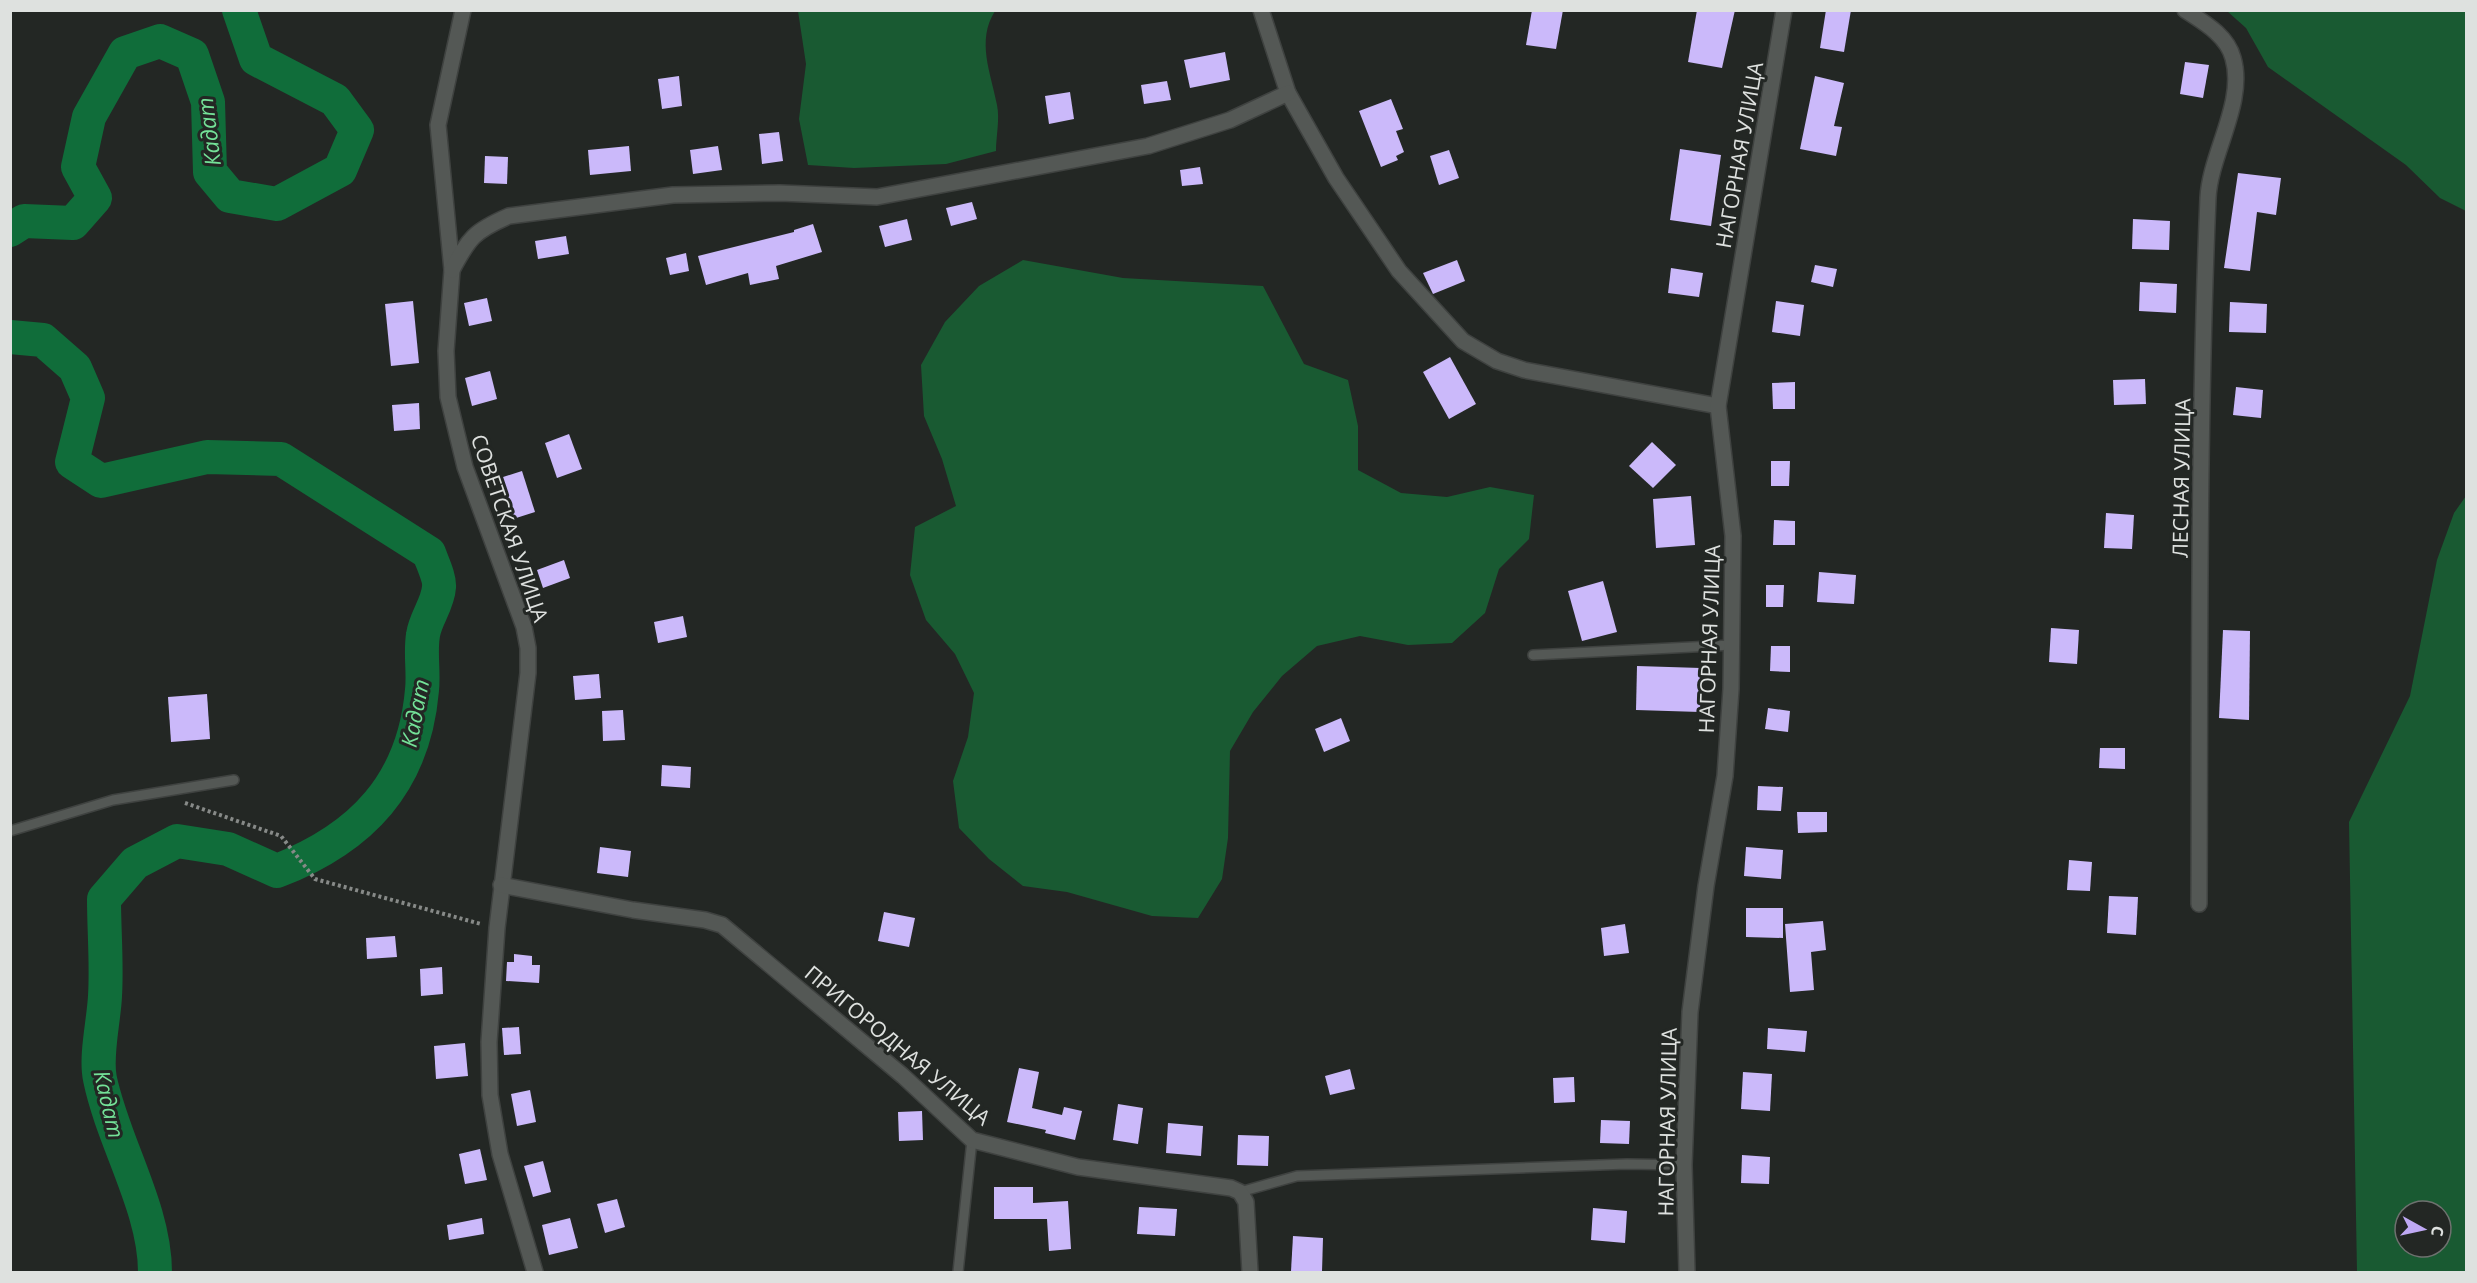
<svg xmlns="http://www.w3.org/2000/svg" width="2477" height="1283" viewBox="0 0 2477 1283" font-family="'Open Sans',sans-serif">
<style>
.forest{fill:#195a32;fill-rule:evenodd}
.lines{fill:none;stroke-linecap:round;stroke-linejoin:round}
.river{stroke:#106d3a;stroke-width:34}
.building{fill:#cbb9fa}
.service-casing{stroke:#3f4240;stroke-width:12}
.minor-casing{stroke:#3f4240;stroke-width:18}
.path{stroke:#878a88;stroke-width:4;stroke-dasharray:3 3;stroke-linecap:butt}
.service{stroke:#545855;stroke-width:9}
.minor{stroke:#545855;stroke-width:15}
.labels{text-anchor:middle;dominant-baseline:central;stroke-width:6;stroke-linejoin:round;paint-order:stroke}
.street-label{font-size:21px;fill:#dee1df;stroke:#232724}
.water-label{font-size:22px;font-style:italic;fill:#74e298;stroke:#232724}
</style>
<rect width="100%" height="100%" fill="#232724"/>
<g class="forest">
<path d="M798 11H995C976 41 991 73 997 105 1000 119 996 137 996 151L946 164 854 168 808 165 799 119 806 64Z"/>
<path d="M2227 11H2466V211L2440 198 2406 165 2268 67 2246 28Z"/>
<path d="M1023 260 1123 278 1263 286 1304 364 1348 380 1358 426V470L1401 493 1447 497 1490 487 1534 495 1529 539 1499 569 1485 613 1452 643 1408 645 1360 636 1317 646 1282 676 1253 712 1230 751 1228 838 1222 879 1198 918 1152 916 1067 892 1023 886 989 859 959 828 953 781 968 737 974 693 955 654 926 620 910 575 915 527 956 506 942 459 924 416 921 365 945 322 979 286Z"/>
<path d="M2466 496V1272H2357L2349 822 2410 696 2437 560 2454 513ZM2405 1211H2441V1247H2405Z"/>
</g>
<g class="lines">
<g class="river">
<path d="M10 230 24 221 73 223 95 198 78 167 89 117 125 53 160 41 192 55 208 102 210 172 230 196 277 204 340 170 357 130 335 100 256 59 239 10"/>
<path d="M10 337 43 340 75 368 88 398 72 462 101 481 207 457 281 459 429 553C432 562 440 578 439 587 438 604 425 619 423 635 420 653 424 672 422 690 414 783 362 838 277 871L228 849 177 841 135 863 104 899C104 931 107 964 105 996 104 1020 95 1056 100 1079 113 1142 155 1208 155 1272"/>
</g>
</g>
<g class="building">
<path d="M1532 10H1563L1556 49 1526 45Z"/>
<path d="M1697 10H1735L1722 68 1688 62Z"/>
<path d="M1826 10H1851L1844 52 1820 48Z"/>
<path d="M1225 52 1230 80 1190 88 1184 60Z"/>
<path d="M2185 62 2209 65 2203 98 2180 94Z"/>
<path d="M679 76 682 106 662 109 658 79Z"/>
<path d="M1815 76 1844 83 1834 126 1842 127 1836 156 1800 149Z"/>
<path d="M1167 81 1171 100 1144 104 1141 85Z"/>
<path d="M1070 92 1074 119 1049 124 1045 96Z"/>
<path d="M1391 99 1403 129 1396 131 1404 152 1396 156 1398 160 1381 167 1359 111Z"/>
<path d="M779 132 783 161 762 164 759 134Z"/>
<path d="M629 146 631 171 590 175 588 150Z"/>
<path d="M718 146 722 170 693 174 690 150Z"/>
<path d="M1680 149 1721 155 1711 226 1670 220Z"/>
<path d="M1449 150 1459 178 1439 185 1430 156Z"/>
<path d="M485 156 508 157 507 184 484 183Z"/>
<path d="M1200 167 1203 184 1182 186 1180 170Z"/>
<path d="M2238 173 2281 178 2276 215 2257 212 2250 271 2224 268Z"/>
<path d="M972 202 977 219 951 226 946 208Z"/>
<path d="M907 219 912 240 885 247 879 226Z"/>
<path d="M2133 219 2170 221 2169 250 2132 249Z"/>
<path d="M813 224 822 252 776 266 779 279 750 285 748 273 706 285 698 256 794 232V230Z"/>
<path d="M566 236 569 254 538 259 535 241Z"/>
<path d="M686 253 689 271 670 275 666 258Z"/>
<path d="M1457 260 1465 281 1433 294 1423 273Z"/>
<path d="M1815 265 1837 269 1833 287 1811 282Z"/>
<path d="M1671 268 1703 273 1699 297 1668 293Z"/>
<path d="M2140 282 2177 284 2176 313 2139 311Z"/>
<path d="M487 298 492 321 469 326 464 303Z"/>
<path d="M413 301 419 363 391 366 385 304Z"/>
<path d="M1776 301 1804 305 1800 336 1772 332Z"/>
<path d="M2230 302 2267 304 2266 333 2229 332Z"/>
<path d="M1450 357 1476 404 1449 419 1423 372Z"/>
<path d="M490 371 497 399 472 406 465 378Z"/>
<path d="M2145 379 2146 404 2114 405 2113 380Z"/>
<path d="M1795 382V409H1773L1772 383Z"/>
<path d="M2236 387 2263 390 2261 418 2233 415Z"/>
<path d="M419 403 420 429 394 431 392 405Z"/>
<path d="M569 434 582 469 557 478 545 443Z"/>
<path d="M1652 442 1676 465 1653 488 1629 466Z"/>
<path d="M1771 461H1790L1789 486H1771Z"/>
<path d="M522 471 535 512 513 519 500 478Z"/>
<path d="M1691 496 1695 545 1656 548 1653 499Z"/>
<path d="M2106 513 2134 515 2132 549 2104 548Z"/>
<path d="M1774 520 1795 521V545H1773Z"/>
<path d="M564 560 570 578 543 588 537 570Z"/>
<path d="M1819 572 1856 575 1854 604 1817 602Z"/>
<path d="M1603 581 1617 632 1582 641 1568 591Z"/>
<path d="M1766 585H1784L1783 607H1766Z"/>
<path d="M683 616 687 637 658 643 654 622Z"/>
<path d="M2051 628 2079 630 2077 664 2049 662Z"/>
<path d="M2223 630 2250 631 2249 720 2219 718Z"/>
<path d="M1771 646H1790V672L1770 671Z"/>
<path d="M1637 666 1701 668 1700 712 1636 710Z"/>
<path d="M599 674 601 698 575 700 573 676Z"/>
<path d="M207 694 210 739 171 742 168 697Z"/>
<path d="M1768 708 1790 711 1788 732 1765 729Z"/>
<path d="M623 710 625 740 603 741 602 711Z"/>
<path d="M1341 718 1350 741 1324 752 1315 729Z"/>
<path d="M2100 748H2125V769L2099 768Z"/>
<path d="M662 765 691 767 690 788 661 786Z"/>
<path d="M1758 786 1783 787 1781 811 1757 810Z"/>
<path d="M1797 812H1827V832L1798 833Z"/>
<path d="M600 847 631 851 628 877 597 873Z"/>
<path d="M1746 847 1783 850 1781 879 1744 876Z"/>
<path d="M2069 860 2092 862 2090 891 2067 890Z"/>
<path d="M2109 896 2138 897 2136 935 2107 933Z"/>
<path d="M1746 908H1783V938L1746 937Z"/>
<path d="M884 912 915 918 909 947 878 941Z"/>
<path d="M1823 921 1826 950 1811 952 1814 990 1790 992 1785 924Z"/>
<path d="M1625 924 1629 953 1604 956 1601 928Z"/>
<path d="M395 936 397 957 367 959 366 938Z"/>
<path d="M514 954 532 956V965H540L539 983 506 981 507 962H514Z"/>
<path d="M442 967 443 994 421 996 420 969Z"/>
<path d="M519 1027 521 1054 504 1055 502 1028Z"/>
<path d="M1768 1028 1807 1031 1805 1052 1767 1049Z"/>
<path d="M465 1043 468 1076 436 1079 434 1046Z"/>
<path d="M1019 1068 1039 1072 1032 1108 1062 1115 1064 1107 1082 1111 1075 1140 1045 1133 1046 1130 1007 1122Z"/>
<path d="M1350 1069 1355 1089 1330 1095 1325 1076Z"/>
<path d="M1743 1072 1772 1074 1770 1111 1741 1109Z"/>
<path d="M1574 1077 1575 1102 1554 1103 1553 1078Z"/>
<path d="M530 1090 536 1122 517 1126 511 1094Z"/>
<path d="M1118 1104 1143 1108 1138 1144 1113 1140Z"/>
<path d="M922 1111 923 1140 899 1141 898 1112Z"/>
<path d="M1601 1120 1630 1121 1629 1144 1600 1143Z"/>
<path d="M1168 1123 1203 1126 1201 1156 1166 1153Z"/>
<path d="M1238 1135 1269 1136 1268 1166 1237 1165Z"/>
<path d="M480 1149 487 1180 465 1184 459 1154Z"/>
<path d="M1742 1155 1770 1157 1769 1184 1741 1183Z"/>
<path d="M543 1161 551 1192 533 1197 524 1166Z"/>
<path d="M994 1187H1033V1203L1068 1201 1071 1249 1049 1251 1047 1219H994Z"/>
<path d="M617 1199 625 1227 605 1233 597 1204Z"/>
<path d="M1139 1207 1177 1209 1175 1236 1137 1234Z"/>
<path d="M1593 1208 1627 1211 1625 1243 1591 1240Z"/>
<path d="M482 1218 484 1234 449 1240 447 1225Z"/>
<path d="M570 1218 578 1248 549 1255 542 1225Z"/>
<path d="M1293 1236 1323 1238 1322 1272 1291 1271Z"/>
</g>
<g class="lines">
<defs>
<g id="service">
<path d="M1533 655 1732 645"/>
<path d="M10 831 113 800 234 780"/>
<path d="M1240 1192 1297 1176 1627 1164 1684 1165"/>
<path d="M958 1272 972 1140"/>
</g>
<g id="minor">
<path d="M463 10 438 125 452 270 446 351 448 397 465 467 524 627 528 648V673L497 928 489 1042 490 1095 500 1154 535 1272"/>
<path d="M1261 10 1288 93 1336 178 1399 271 1463 341 1497 361 1524 370 1718 406"/>
<path d="M2185 10C2203 22 2227 35 2233 58 2246 102 2210 154 2208 198 2198 433 2200 669 2199 904"/>
<path d="M452 270C469 238 474 231 509 216L673 195 780 193 877 197 1148 146 1230 120 1288 93"/>
<path d="M501 885 633 910 705 920 722 925 903 1076 972 1140 1078 1167 1231 1188 1240 1192 1246 1202 1250 1272"/>
<path d="M1687 1272 1684 1165 1690 1012 1706 886 1725 776 1731 689 1733 536 1718 406 1784 10"/>
</g>
</defs>
<use href="#service" class="service-casing"/>
<use href="#minor" class="minor-casing"/>
<path class="path" d="M185 803 281 836 315 879 481 924"/>
<use href="#service" class="service"/>
<use href="#minor" class="minor"/>
</g>
<g class="labels">
<g class="street-label">
<text transform="translate(1739 155) rotate(-80)">НАГОРНАЯ УЛИЦА</text>
<text transform="translate(2181 478) rotate(-89)">ЛЕСНАЯ УЛИЦА</text>
<text transform="translate(510 528) rotate(71)">СОВЕТСКАЯ УЛИЦА</text>
<text transform="translate(1709 639) rotate(-88)">НАГОРНАЯ УЛИЦА</text>
<text transform="translate(898 1045) rotate(40)">ПРИГОРОДНАЯ УЛИЦА</text>
<text transform="translate(1667 1122) rotate(-89)">НАГОРНАЯ УЛИЦА</text>
</g>
<g class="water-label">
<text transform="translate(208 132) rotate(-97)">Кадат</text>
<text transform="translate(414 713) rotate(-79)">Кадат</text>
<text transform="translate(110 1104) rotate(77)">Кадат</text>
</g>
</g>
<rect width="2477" height="1283" fill="none" stroke="#dee1df" stroke-width="24"/>
<g transform="translate(2423 1229) rotate(98)"><circle r="28" fill="#232724" stroke="#6e716f" stroke-width="1.5"/>
<path d="M0-4.5L10 22L0 15L-10 22Z" fill="#bfa9f4"/>
<text y="-9" font-size="16" font-weight="bold" text-anchor="middle" fill="#dee1df">С</text>
</g>
</svg>
